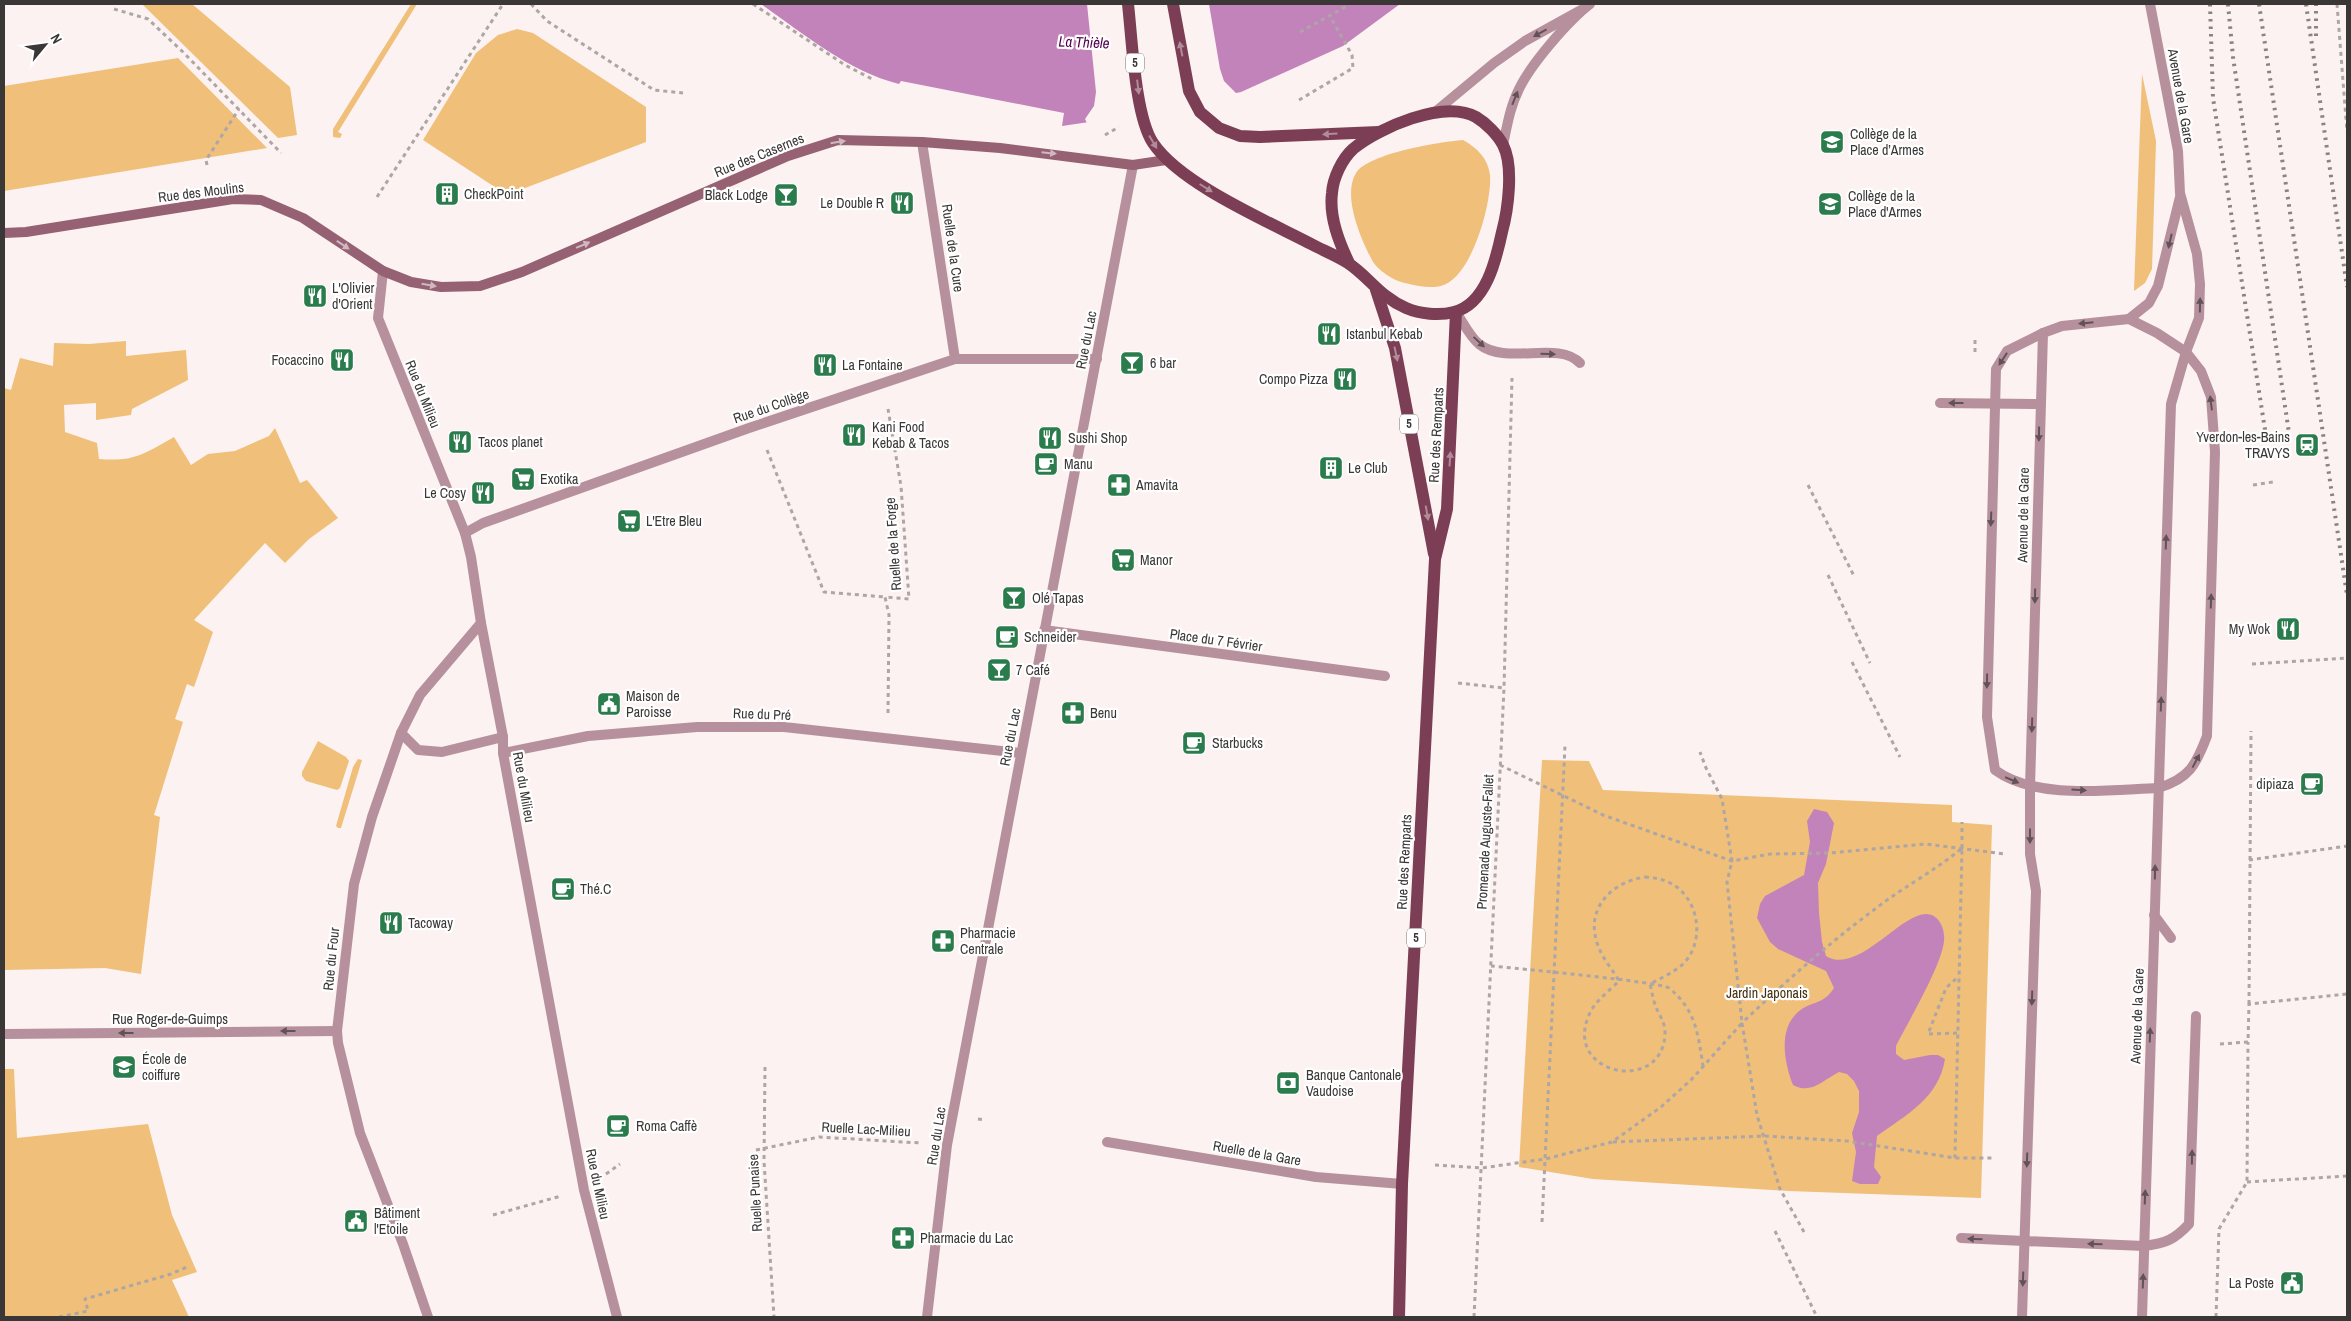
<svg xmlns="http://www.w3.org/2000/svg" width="2351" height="1321" viewBox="0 0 2351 1321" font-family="'Archivo Narrow',sans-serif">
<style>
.green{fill:#f0bf79}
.water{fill:#c283ba}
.pier{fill:#fcf2f1}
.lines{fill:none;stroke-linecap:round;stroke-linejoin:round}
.path{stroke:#ada6a5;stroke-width:3;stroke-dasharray:4 4;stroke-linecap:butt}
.lane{stroke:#b6919d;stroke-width:10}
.street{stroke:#b6919d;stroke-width:10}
.secondary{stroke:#956173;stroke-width:10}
.primary{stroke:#7c3e55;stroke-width:12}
.rail{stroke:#8a8383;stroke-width:4;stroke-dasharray:2.5 5;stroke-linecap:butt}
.oneway{fill:#605256}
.oneway2{fill:#b08b99}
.oneway3{fill:#cfb8c0}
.labels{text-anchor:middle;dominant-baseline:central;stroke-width:4.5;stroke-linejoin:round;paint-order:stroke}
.shield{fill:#fff;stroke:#767373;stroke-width:1}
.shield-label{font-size:12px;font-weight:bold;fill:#3b3737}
.street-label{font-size:14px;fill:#3b3737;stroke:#fff}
.poi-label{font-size:14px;fill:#3b3737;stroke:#fff;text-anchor:start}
.park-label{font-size:14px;fill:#412d0d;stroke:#fff}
.water-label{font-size:15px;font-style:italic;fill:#51004c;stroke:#fff}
</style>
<rect width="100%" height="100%" fill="#fcf2f1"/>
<g class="green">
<path d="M142 4H192L290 87 297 135 278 138Z"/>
<path d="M411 4H417L338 132 342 134 340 138 333 137V129Z"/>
<path d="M517 29 533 33 646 107V142L507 195 423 140 476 53 498 35Z"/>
<path d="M178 58 267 148 4 191V86Z"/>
<path d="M2142 74 2156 141 2152 269 2145 283 2134 291Z"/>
<path d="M1463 140C1477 148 1488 158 1490 175 1492 203 1473 271 1446 284 1433 290 1418 286 1405 283 1394 281 1377 270 1372 260 1361 239 1342 196 1356 173 1369 153 1440 142 1463 140Z"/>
<path d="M126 341V356L186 350 188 380 132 409 131 415 96 420V403L64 405 65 432 97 443 99 459C134 462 144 454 174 437L191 465 208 454 235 451 269 436 275 428 300 483 307 480 338 518 309 539 285 563 265 543 194 620 213 632 194 687 187 684 175 719 183 722 154 815 160 817 141 974 105 968 4 970V388L11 390 20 358 53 366 54 343 89 344Z"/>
<path d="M318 741 346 757 349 761 340 788 337 790 306 781 302 776V772Z"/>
<path d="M358 759 362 760 341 828H338L336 826 353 767Z"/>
<path d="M1542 760 1589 761 1603 790 1952 805V822L1992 825 1981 1198 1789 1191 1593 1179 1519 1167Z"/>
<path d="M4 1069H14L17 1138 148 1124 172 1215 197 1272 172 1280 189 1317H4Z"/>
</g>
<g class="water">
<path d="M761 4H1400L1343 46 1241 92 1130 116 1062 126 1064 113 901 81 899 84C848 71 804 34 761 4Z"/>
<path d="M1814 809 1827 812 1834 823 1826 864 1818 883 1819 913 1822 942 1826 956C1861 978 1910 898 1935 917 1942 922 1945 933 1944 941 1942 965 1908 1022 1896 1046V1054L1904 1060 1930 1055H1938L1945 1059C1939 1098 1906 1115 1877 1136L1874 1167 1881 1177 1878 1184H1860L1852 1181 1856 1152 1852 1133 1859 1112V1091L1854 1081 1847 1074 1839 1072C1823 1080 1811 1095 1793 1085 1785 1065 1778 1032 1796 1014 1808 1001 1823 1006 1834 988L1826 971 1778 949 1770 942 1757 918 1760 904 1765 896 1804 875 1810 842 1807 821Z"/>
</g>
<path class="pier" d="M1087 4H1209L1220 69 1224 81 1237 94 1236 96 1131 118 1088 125 1085 119 1094 106 1096 92Z"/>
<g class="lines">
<g class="path">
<path d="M531 4 547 21 654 90 683 93"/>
<path d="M753 4 845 65 874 80"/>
<path d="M2337 4 2347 132"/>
<path d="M114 9 148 19 183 52 281 153"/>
<path d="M1300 32 1349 5"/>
<path d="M1299 100 1353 68 1352 55 1330 16"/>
<path d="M1105 135 1119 127"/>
<path d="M207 165 206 160 239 109"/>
<path d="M377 197 503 4"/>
<path d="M1975 352V338"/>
<path d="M767 450 824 592 885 597"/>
<path d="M1808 485 1854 576"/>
<path d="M2253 485 2273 482"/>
<path d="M1828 575 1870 663"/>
<path d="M1852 662 1900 757"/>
<path d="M2252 664 2347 658"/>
<path d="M1458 683 1504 688"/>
<path d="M888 713 889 615 885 597 909 599 901 486 888 409"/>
<path d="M1500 765 1603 815 1732 861 1770 854 1830 853 1926 844 2004 854"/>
<path d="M1962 848V822"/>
<path d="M2249 860 2347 846"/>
<path d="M1645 877C1657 878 1668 880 1678 888 1700 906 1704 943 1683 964 1673 973 1661 978 1650 984 1652 992 1653 1000 1656 1007 1659 1015 1665 1022 1665 1032 1665 1095 1562 1076 1589 1015 1594 1002 1609 991 1619 981 1613 970 1603 959 1599 948 1583 911 1610 882 1645 877Z"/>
<path d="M1491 966C1513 968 1661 982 1669 988 1696 1010 1698 1034 1703 1066"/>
<path d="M2249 1004 2251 731"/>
<path d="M1957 1033 1928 1034 1946 988 1959 976"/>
<path d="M2220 1044 2248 1042 2249 1004 2347 994"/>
<path d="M765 1067 764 1161 774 1317"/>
<path d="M978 1119 985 1120"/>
<path d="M1613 1142 1765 1136 1847 1141 1955 1158H1995"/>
<path d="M756 1150 819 1137 921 1143"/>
<path d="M1435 1165 1482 1168 1545 1159 1612 1142 1661 1107 1691 1080 1742 1023 1727 882 1732 861 1722 799 1706 768 1700 752"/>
<path d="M606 1174 620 1164"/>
<path d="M2247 1182 2347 1176"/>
<path d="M493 1215 561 1196"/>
<path d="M1542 1222 1565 746"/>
<path d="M1775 1231 1817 1317"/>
<path d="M1804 1232 1780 1189 1757 1115 1742 1023C1785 982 1828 944 1875 909 1903 887 1935 871 1962 848L1955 1158"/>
<path d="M59 1317 88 1311 85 1299 171 1274 187 1267"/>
<path d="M1474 1317 1504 688 1512 378"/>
<path d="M2216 1317 2219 1229 2247 1182 2248 1042"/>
</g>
<g class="lane">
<path d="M1456 312C1463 322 1470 337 1479 344 1506 366 1558 340 1580 363"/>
<path d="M1940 403 2040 404"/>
<path d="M2158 788C2189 779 2196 765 2207 736L2215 452 2211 397 2201 371 2186 352"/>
<path d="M2154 915 2171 938"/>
<path d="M1107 1142 1316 1177 1402 1184"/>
<path d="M1961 1238 2024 1241"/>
<path d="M2144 1246C2166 1243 2174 1240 2189 1224L2196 1016"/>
</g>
<g class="street">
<path d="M1435 112 1494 63 1525 41 1583 9"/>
<path d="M922 142 955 359"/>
<path d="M1503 145C1507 126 1510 107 1519 89 1531 64 1568 21 1590 4"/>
<path d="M383 271 378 318 465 533 471 557 481 623 503 737V753L584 1190 617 1317"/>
<path d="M2129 319 2149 303 2158 286 2180 197"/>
<path d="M465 533 483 523 749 428 955 359H1097"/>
<path d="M1044 630 1385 676"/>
<path d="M401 733 418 750 442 752 503 737"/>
<path d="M503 753 588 736 697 727H784L1021 753"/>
<path d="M2158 788C2108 790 2036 800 1995 770L1987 717 1996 369 2007 351 2043 333 2062 326 2129 319 2157 333 2186 352"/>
<path d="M4 1034 337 1031"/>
<path d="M2024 1241 2144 1246"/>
<path d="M428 1317 403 1244 360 1133 338 1043 337 1031 354 884 372 817 401 733 420 695 481 623"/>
<path d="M927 1317 947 1145 1133 165"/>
<path d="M2022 1317 2036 891 2030 854V787L2043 333"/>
<path d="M2142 1317 2171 404 2186 352 2199 318 2200 284 2197 254 2180 193 2178 151 2150 4"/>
</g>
<path class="secondary" d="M4 233 26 232 233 199 261 200 303 218 383 271 411 282 441 287 480 286 522 272 788 156 838 140 922 142 1000 148 1133 165 1166 160"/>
<g class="primary">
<path d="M1128 4C1132 39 1135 116 1153 143 1181 185 1272 223 1317 247 1327 252 1339 257 1348 263 1369 277 1380 297 1406 308 1420 314 1439 316 1454 312 1486 304 1496 260 1502 232 1508 210 1514 166 1503 145 1498 135 1486 123 1476 117 1444 99 1378 128 1353 149 1342 159 1333 178 1332 193 1329 217 1339 242 1349 263"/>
<path d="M1173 4 1189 91 1200 112 1219 128 1240 136 1260 137 1379 132"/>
<path d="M1376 290 1395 348 1434 554"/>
<path d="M1399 1317 1402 1184 1435 559 1447 509 1456 312"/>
</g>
<g class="rail">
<path d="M2210 4 2213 98 2266 436"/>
<path d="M2228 4 2233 57 2289 433"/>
<path d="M2259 4 2347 595"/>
<path d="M2306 4 2347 287"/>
<path d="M2316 36V4"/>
</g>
</g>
<defs><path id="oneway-solid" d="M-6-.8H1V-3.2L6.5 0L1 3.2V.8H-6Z" transform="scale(1.25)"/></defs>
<g class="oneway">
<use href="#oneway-solid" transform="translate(1540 33) rotate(151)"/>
<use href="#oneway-solid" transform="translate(1515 98) rotate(-68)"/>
<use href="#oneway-solid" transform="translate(2170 241) rotate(103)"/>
<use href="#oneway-solid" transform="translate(2200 305) rotate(-89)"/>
<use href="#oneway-solid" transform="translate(2086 323) rotate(174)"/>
<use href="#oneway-solid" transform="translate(1479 342) rotate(43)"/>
<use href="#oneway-solid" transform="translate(1548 354) rotate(1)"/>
<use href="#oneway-solid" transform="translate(2003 359) rotate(123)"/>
<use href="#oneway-solid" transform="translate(1956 403) rotate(-180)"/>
<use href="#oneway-solid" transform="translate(2211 403) rotate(-97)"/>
<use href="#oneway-solid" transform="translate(2039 434) rotate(91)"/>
<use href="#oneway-solid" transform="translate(1991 519) rotate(92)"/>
<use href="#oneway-solid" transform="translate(2166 542) rotate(-88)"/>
<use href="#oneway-solid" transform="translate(2035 596) rotate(91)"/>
<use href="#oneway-solid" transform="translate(2211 601) rotate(-88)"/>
<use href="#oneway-solid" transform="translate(1987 681) rotate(91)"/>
<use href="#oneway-solid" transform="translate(2161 704) rotate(-88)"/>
<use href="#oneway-solid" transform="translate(2032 725) rotate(92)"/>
<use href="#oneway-solid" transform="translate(2196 761) rotate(-62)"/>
<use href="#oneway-solid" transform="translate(2012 780) rotate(23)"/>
<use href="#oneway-solid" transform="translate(2079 790) rotate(4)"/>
<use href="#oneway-solid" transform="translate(2030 836) rotate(90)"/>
<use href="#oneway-solid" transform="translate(2155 872) rotate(-89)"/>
<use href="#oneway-solid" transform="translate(2032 998) rotate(92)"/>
<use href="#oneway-solid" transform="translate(288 1031) rotate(180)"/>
<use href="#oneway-solid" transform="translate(126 1033) rotate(180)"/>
<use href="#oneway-solid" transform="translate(2150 1035) rotate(-88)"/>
<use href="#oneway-solid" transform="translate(2192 1157) rotate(-89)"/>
<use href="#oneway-solid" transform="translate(2027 1160) rotate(92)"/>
<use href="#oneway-solid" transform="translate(2145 1197) rotate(-88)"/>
<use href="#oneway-solid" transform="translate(1975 1239) rotate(-178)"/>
<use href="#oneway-solid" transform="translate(2095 1244) rotate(-178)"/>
<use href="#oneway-solid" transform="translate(2023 1279) rotate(92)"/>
<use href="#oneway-solid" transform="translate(2143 1281) rotate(-88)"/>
</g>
<g class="oneway2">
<use href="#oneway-solid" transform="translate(1181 49) rotate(-101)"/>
<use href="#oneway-solid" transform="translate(1138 87) rotate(83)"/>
<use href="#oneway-solid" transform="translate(1330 134) rotate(177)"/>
<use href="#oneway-solid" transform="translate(1153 142) rotate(59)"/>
<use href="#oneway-solid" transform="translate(1206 188) rotate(32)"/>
<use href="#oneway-solid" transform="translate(1396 354) rotate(78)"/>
<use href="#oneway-solid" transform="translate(1450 459) rotate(-86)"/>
<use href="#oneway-solid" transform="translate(1427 513) rotate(80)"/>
</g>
<g class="oneway3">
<use href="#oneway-solid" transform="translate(838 142) rotate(-9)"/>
<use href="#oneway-solid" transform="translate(1049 153) rotate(6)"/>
<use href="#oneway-solid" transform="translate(343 245) rotate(34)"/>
<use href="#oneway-solid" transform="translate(583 245) rotate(-23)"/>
<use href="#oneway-solid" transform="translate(429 285) rotate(10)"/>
</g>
<defs>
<symbol id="school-square" viewBox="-11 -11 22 22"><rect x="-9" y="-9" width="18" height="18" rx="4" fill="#2b7c4c" stroke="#fff"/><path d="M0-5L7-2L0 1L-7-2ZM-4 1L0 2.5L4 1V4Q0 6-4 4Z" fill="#fff"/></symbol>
<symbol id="building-square" viewBox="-11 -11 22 22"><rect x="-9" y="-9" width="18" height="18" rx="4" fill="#2b7c4c" stroke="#fff"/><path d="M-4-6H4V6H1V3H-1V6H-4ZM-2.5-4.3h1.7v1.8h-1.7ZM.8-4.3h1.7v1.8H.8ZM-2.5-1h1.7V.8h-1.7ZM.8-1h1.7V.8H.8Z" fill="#fff"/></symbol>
<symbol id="bar-square" viewBox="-11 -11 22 22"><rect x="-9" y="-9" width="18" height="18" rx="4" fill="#2b7c4c" stroke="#fff"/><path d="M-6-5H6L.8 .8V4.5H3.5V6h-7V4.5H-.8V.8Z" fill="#fff"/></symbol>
<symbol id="restaurant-square" viewBox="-11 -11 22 22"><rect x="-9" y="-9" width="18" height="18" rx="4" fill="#2b7c4c" stroke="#fff"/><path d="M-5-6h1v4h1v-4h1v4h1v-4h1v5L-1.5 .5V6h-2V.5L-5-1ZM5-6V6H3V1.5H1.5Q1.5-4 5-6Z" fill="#fff"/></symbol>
<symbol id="station-square" viewBox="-11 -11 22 22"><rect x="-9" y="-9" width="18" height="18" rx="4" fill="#2b7c4c" stroke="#fff"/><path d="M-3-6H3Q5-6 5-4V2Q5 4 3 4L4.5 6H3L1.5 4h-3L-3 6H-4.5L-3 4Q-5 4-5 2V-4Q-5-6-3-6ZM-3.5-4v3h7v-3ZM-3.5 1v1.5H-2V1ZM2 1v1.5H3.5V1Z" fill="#fff"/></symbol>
<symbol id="cafe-square" viewBox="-11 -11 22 22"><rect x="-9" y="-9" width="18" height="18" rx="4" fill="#2b7c4c" stroke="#fff"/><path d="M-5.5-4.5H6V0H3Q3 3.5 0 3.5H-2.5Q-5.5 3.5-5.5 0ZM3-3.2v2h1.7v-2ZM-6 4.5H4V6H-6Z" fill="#fff"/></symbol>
<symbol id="supermarket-square" viewBox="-11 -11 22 22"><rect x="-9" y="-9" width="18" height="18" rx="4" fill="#2b7c4c" stroke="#fff"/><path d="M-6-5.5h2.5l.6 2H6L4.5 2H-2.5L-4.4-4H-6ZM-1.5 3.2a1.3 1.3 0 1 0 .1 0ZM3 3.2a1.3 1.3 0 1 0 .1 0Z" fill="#fff"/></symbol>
<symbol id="pharmacy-square" viewBox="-11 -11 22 22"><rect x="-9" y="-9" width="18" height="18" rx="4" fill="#2b7c4c" stroke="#fff"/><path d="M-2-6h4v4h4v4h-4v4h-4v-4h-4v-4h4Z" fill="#fff"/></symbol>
<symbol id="civic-square" viewBox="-11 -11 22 22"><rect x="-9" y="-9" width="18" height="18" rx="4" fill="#2b7c4c" stroke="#fff"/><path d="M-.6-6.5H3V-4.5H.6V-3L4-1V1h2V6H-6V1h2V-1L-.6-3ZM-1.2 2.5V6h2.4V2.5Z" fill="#fff"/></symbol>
<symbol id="bank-square" viewBox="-11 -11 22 22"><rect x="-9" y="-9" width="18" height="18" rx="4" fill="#2b7c4c" stroke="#fff"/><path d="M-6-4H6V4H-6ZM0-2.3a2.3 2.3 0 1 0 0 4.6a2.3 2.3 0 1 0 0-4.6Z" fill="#fff"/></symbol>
</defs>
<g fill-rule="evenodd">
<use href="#school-square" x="1818" y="128" width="28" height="28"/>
<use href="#building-square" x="433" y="180" width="28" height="28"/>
<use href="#bar-square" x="772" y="181" width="28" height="28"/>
<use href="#restaurant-square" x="888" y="189" width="28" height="28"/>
<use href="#school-square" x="1816" y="190" width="28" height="28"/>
<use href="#restaurant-square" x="301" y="282" width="28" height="28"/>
<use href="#restaurant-square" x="1315" y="320" width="28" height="28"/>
<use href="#restaurant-square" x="328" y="346" width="28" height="28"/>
<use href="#bar-square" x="1118" y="349" width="28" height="28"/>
<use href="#restaurant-square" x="811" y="351" width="28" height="28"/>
<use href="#restaurant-square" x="1331" y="365" width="28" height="28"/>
<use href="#restaurant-square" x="840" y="421" width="28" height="28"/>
<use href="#restaurant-square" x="1036" y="424" width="28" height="28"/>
<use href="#restaurant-square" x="446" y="428" width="28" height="28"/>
<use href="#station-square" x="2293" y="431" width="28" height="28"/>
<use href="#cafe-square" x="1032" y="450" width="28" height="28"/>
<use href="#building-square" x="1317" y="454" width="28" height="28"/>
<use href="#supermarket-square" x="509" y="465" width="28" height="28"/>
<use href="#pharmacy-square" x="1105" y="471" width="28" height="28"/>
<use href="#restaurant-square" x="469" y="479" width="28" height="28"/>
<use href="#supermarket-square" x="615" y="507" width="28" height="28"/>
<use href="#supermarket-square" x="1109" y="546" width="28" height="28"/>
<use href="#bar-square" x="1000" y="584" width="28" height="28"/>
<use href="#restaurant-square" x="2274" y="615" width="28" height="28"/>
<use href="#cafe-square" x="993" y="623" width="28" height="28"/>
<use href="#bar-square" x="985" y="656" width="28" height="28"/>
<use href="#civic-square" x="595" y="690" width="28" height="28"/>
<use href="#pharmacy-square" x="1059" y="699" width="28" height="28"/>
<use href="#cafe-square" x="1180" y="729" width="28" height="28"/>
<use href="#cafe-square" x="2298" y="770" width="28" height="28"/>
<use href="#cafe-square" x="549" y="875" width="28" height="28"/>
<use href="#restaurant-square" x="377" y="909" width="28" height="28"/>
<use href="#pharmacy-square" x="929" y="927" width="28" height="28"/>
<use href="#school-square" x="110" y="1053" width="28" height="28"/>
<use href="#bank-square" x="1274" y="1069" width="28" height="28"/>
<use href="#cafe-square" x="604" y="1112" width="28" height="28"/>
<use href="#civic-square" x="342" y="1207" width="28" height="28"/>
<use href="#pharmacy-square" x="889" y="1224" width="28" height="28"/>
<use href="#civic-square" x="2278" y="1269" width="28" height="28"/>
</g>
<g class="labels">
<g class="shield">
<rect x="1126" y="53.5" width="18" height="19" rx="4"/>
<rect x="1400" y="414.5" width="18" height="19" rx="4"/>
<rect x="1407" y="928.5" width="18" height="19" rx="4"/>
</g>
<g class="shield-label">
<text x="1135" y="63">5</text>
<text x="1409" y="424">5</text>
<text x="1416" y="938">5</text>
</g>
<g class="street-label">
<text transform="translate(2181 96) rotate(80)">Avenue de la Gare</text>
<text transform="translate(759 155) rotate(-22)">Rue des Casernes</text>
<text transform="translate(201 192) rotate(-7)">Rue des Moulins</text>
<text transform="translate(953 248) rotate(82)">Ruelle de la Cure</text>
<text transform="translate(1086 340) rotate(-79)">Rue du Lac</text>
<text transform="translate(423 394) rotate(68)">Rue du Milieu</text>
<text transform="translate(771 406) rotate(-19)">Rue du Collège</text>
<text transform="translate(1436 435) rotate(-87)">Rue des Remparts</text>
<text transform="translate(2023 515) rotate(-89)">Avenue de la Gare</text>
<text transform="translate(893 544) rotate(-94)">Ruelle de la Forge</text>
<text transform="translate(1216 640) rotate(8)">Place du 7 Février</text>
<text transform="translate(762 714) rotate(2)">Rue du Pré</text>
<text transform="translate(1010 737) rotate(-79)">Rue du Lac</text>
<text transform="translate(524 787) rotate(80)">Rue du Milieu</text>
<text transform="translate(1485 842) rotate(-87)">Promenade Auguste-Fallet</text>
<text transform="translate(1404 862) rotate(-87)">Rue des Remparts</text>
<text transform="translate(331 959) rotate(-84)">Rue du Four</text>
<text transform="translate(2137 1016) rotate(-88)">Avenue de la Gare</text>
<text x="170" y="1019">Rue Roger-de-Guimps</text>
<text transform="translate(866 1129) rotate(3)">Ruelle Lac-Milieu</text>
<text transform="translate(936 1136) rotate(-81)">Rue du Lac</text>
<text transform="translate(1257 1153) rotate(10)">Ruelle de la Gare</text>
<text transform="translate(598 1184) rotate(78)">Rue du Milieu</text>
<text transform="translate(755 1193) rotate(-93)">Ruelle Punaise</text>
</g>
<g class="poi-label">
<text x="1850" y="134">Collège de la<tspan x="1850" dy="16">Place d’Armes</tspan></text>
<text x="464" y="194">CheckPoint</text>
<text x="768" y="195" text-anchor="end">Black Lodge</text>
<text x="1848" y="196">Collège de la<tspan x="1848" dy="16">Place d'Armes</tspan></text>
<text x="884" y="203" text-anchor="end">Le Double R</text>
<text x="332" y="288">L'Olivier<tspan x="332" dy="16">d'Orient</tspan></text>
<text x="1346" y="334">Istanbul Kebab</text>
<text x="324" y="360" text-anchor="end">Focaccino</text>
<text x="1150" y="363">6 bar</text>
<text x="842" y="365">La Fontaine</text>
<text x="1328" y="379" text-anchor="end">Compo Pizza</text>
<text x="872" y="427">Kani Food<tspan x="872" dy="16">Kebab &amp; Tacos</tspan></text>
<text x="2290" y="437" text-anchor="end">Yverdon-les-Bains<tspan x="2290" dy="16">TRAVYS</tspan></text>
<text x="1068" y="438">Sushi Shop</text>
<text x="478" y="442">Tacos planet</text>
<text x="1064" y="464">Manu</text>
<text x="1348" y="468">Le Club</text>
<text x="540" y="479">Exotika</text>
<text x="1136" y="485">Amavita</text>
<text x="466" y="493" text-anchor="end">Le Cosy</text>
<text x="646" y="521">L'Etre Bleu</text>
<text x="1140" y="560">Manor</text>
<text x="1032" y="598">Olé Tapas</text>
<text x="2270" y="629" text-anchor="end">My Wok</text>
<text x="1024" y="637">Schneider</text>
<text x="1016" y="670">7 Café</text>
<text x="626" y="696">Maison de<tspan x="626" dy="16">Paroisse</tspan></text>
<text x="1090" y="713">Benu</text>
<text x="1212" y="743">Starbucks</text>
<text x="2294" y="784" text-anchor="end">dipiaza</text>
<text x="580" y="889">Thé.C</text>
<text x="408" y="923">Tacoway</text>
<text x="960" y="933">Pharmacie<tspan x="960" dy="16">Centrale</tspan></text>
<text x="142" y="1059">École de<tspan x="142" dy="16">coiffure</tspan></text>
<text x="1306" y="1075">Banque Cantonale<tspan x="1306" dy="16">Vaudoise</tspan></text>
<text x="636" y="1126">Roma Caffè</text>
<text x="374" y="1213">Bâtiment<tspan x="374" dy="16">l'Etoile</tspan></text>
<text x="920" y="1238">Pharmacie du Lac</text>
<text x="2274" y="1283" text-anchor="end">La Poste</text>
</g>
<g class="park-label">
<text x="1767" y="993">Jardin Japonais</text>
</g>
<g class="water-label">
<text transform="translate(1084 42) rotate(2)">La Thièle</text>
</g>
</g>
<rect width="2351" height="1321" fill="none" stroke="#3b3737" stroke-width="10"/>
<g transform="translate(45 45) rotate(61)" stroke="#ffffff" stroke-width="4" paint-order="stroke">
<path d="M0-4L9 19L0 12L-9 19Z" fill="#3b3737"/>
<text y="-8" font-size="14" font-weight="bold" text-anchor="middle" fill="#3b3737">N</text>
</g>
</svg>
